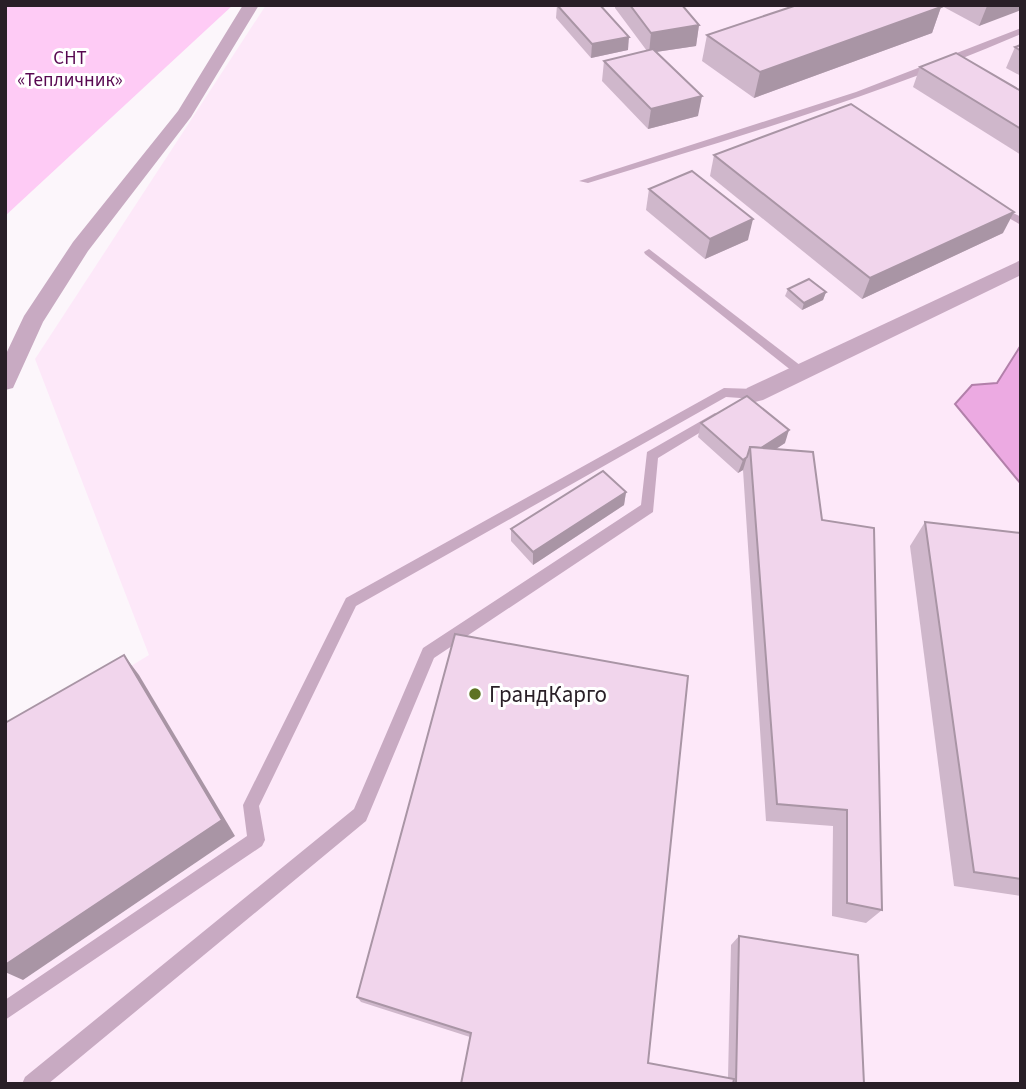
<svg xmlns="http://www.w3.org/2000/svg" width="1026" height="1089" viewBox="0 0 1026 1089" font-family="'Source Sans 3',sans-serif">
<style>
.built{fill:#fde8f9}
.green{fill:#fecbf5}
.water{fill:#ecaae2;stroke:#b280aa;stroke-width:2}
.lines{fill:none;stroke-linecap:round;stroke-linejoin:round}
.lane{fill:#c8aac2;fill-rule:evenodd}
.street{fill:#c8aac2;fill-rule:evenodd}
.wall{fill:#cfb7cb}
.shaded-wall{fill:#a995a5}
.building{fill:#f1d5ec;stroke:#a995a5;stroke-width:2}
.poi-dot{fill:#5e7222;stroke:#fff;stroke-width:2.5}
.labels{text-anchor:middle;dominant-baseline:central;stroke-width:6;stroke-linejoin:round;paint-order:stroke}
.far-park-label{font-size:19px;fill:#580851;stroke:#fff}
.poi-label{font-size:23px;fill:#291f27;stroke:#fff;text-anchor:start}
</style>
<rect width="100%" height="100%" fill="#fcf6fb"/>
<path class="built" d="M266 5H1021V1084H5V743L149 655 35 359Z"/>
<path class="green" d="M5 5H233L5 216Z"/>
<path class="water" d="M1021 345V484L955 404 972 385 997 383Z"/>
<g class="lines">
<g class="lane">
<path d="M1021 28V34C880 95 734 138 588 183L579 181 856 92Z"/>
<path d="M995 203 1021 217V225L991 208 990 206Z"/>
<path d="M649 249 805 369 807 372 805 375H797L645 254 644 252Z"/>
<path d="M724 388 755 389 761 394 755 399 726 397 356 606 259 806 265 840 262 846 5 1020V1000L247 836 243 805 346 598Z"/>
<path d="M715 413 719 415 721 418 719 421 658 458 653 512 434 658 366 821 48 1084H22L25 1077 354 809 423 648 641 505 647 452Z"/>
</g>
<g class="street">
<path d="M243 5H259L191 117 88 251 43 322 13 388 5 390V356L24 316 73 242 178 111Z"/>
<path d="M1021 260V275L763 400 755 402 747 400 743 394 747 388Z"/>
</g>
</g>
<g class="wall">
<path d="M557 5 628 50 591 58 556 18Z"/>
<path d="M615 5H682L699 25 696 46 656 52 698 116 648 129 602 81 604 61 647 51 615 8Z"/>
<path d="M940 5H1021L979 26Z"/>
<path d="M941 7 932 33 754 98 702 61 707 35Z"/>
<path d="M1021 45V76L1006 68 1015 47Z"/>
<path d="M920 67 1021 91V155L913 87Z"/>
<path d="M714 155 1003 233 862 299 710 176Z"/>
<path d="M649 189 748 240 705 259 646 210Z"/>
<path d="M788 289 826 292 823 300 802 310 785 296Z"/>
<path d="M701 423 785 443 776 449 822 520 882 910 866 923 832 916 833 826 766 821 743 470 738 473 698 437Z"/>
<path d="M626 492 624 505 533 565 511 541V529Z"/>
<path d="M925 522 1021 533V896L954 886 910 546Z"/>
<path d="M739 936 864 1084H461L470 1037 361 1002 357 997 648 1063 728 1078 731 945Z"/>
</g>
<g class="shaded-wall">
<path d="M990 5H1021V10L979 26 987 6Z"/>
<path d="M941 7 932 33 754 98 760 72Z"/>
<path d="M699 25 696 46 649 53 651 33Z"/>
<path d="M629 37 628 50 591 58 592 44Z"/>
<path d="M702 96 698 116 648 129 651 109Z"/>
<path d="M1014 212 1003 233 862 299 870 278Z"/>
<path d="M753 219 748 240 705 259 710 239Z"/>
<path d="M826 292 823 300 802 310 804 303Z"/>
<path d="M789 430 785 443 751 465V455Z"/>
<path d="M747 457 743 470 738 473 743 460Z"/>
<path d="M626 492 624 505 533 565V552Z"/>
<path d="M124 655 139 675 235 836 23 980 5 972V965Z"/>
</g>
<g class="building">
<path d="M557 5H600L629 37 592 44Z"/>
<path d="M630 5H682L699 25 651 33Z"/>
<path d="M797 5H937L941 7 760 72 707 35Z"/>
<path d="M1021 45V51L1015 47Z"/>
<path d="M653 49 702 96 651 109 604 61Z"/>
<path d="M956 53 1021 91V129L920 67Z"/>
<path d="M851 104 1014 212 870 278 714 155Z"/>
<path d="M692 171 753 219 710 239 649 189Z"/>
<path d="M809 279 826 292 804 303 788 289Z"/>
<path d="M747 396 789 430 761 448 750 447 747 457 743 460 701 423Z"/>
<path d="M750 447 813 452 822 520 874 528 882 910 847 903V810L777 804Z"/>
<path d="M603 471 626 492 533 552 511 529Z"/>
<path d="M925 522 1021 533V879L974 872Z"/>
<path d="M455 634 688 676 648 1063 734 1079 733 1084H461L471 1033 357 997Z"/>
<path d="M124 655 222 820 5 965V723Z"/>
<path d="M739 936 858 955 864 1084H736Z"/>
</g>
<circle class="poi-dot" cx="475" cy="694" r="7"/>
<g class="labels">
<g class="far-park-label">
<text x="70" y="58">СНТ<tspan x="70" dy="22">«Тепличник»</tspan></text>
</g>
<g class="poi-label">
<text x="489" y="694">ГрандКарго</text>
</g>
</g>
<rect width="1026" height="1089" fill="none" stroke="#291f27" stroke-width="14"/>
</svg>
